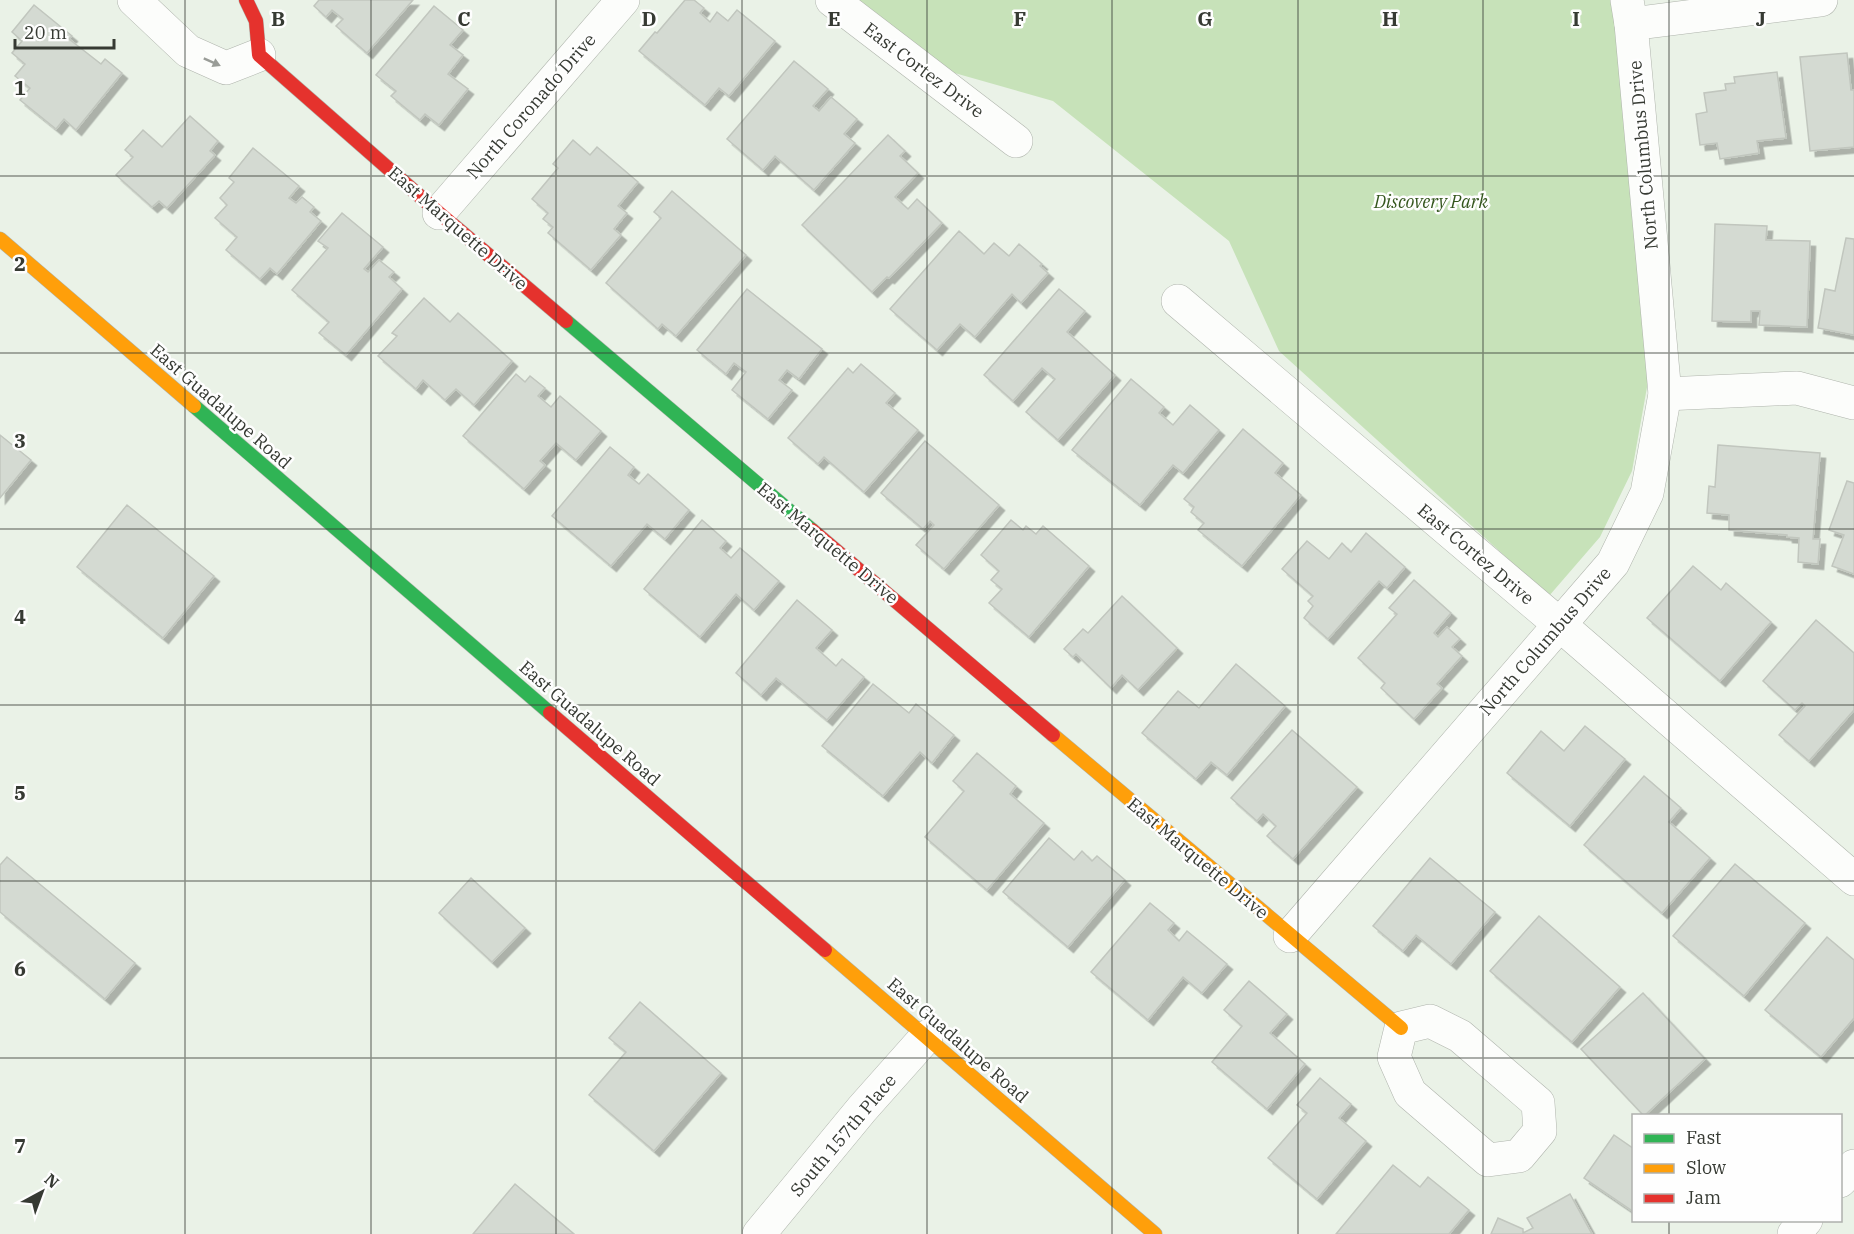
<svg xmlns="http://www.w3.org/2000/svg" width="1854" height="1234" viewBox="0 0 1854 1234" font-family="'IBM Plex Serif',serif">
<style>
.green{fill:#c7e2b9}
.building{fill:#d4dad2;stroke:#c1c6be;stroke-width:1.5;filter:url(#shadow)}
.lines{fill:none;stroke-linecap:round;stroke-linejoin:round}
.street-casing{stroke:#afb4ac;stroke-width:34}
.fast-casing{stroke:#afb4ac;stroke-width:15}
.slow-casing{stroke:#afb4ac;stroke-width:15}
.jam-casing{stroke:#afb4ac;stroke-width:15}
.street{stroke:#fcfdfb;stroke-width:33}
.fast{stroke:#30b455;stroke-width:14}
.slow{stroke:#ff9f0a;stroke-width:14}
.jam{stroke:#e5322d;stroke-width:14}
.oneway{fill:#999c97}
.grid{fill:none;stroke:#363a33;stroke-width:1.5;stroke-opacity:0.55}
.labels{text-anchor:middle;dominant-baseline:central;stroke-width:5;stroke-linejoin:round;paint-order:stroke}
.street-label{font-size:18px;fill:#363a33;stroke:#fefefe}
.park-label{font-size:18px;font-style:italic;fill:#34561d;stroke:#fefefe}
.grid-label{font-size:20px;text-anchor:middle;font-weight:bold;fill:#363a33;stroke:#fefefe;stroke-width:5;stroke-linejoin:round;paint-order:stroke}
</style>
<defs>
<filter id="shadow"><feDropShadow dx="5.5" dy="5.5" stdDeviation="0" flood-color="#0004"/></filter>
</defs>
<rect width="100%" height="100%" fill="#eaf2e7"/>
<path class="green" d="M856 0H1613L1649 376 1632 471 1600 537 1549 596 1279 351 1229 241 1053 101 951 72Z"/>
<g class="building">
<path d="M319 0H318H413L367 53 336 26 343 19 332 10 326 17 314 6Z"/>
<path d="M685 0H694L704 8 700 13 710 22 717 12 728 21 737 10 775 41 729 96 719 88 705 105 639 51 655 32 657 33Z"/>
<path d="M34 5 72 36 69 39 101 64 105 59 122 73 76 130 64 119 56 129 20 100 30 88 15 76 25 64 12 53 22 41 12 32Z"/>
<path d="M434 6 463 30 450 45 463 55 448 74 468 89 439 125 425 114 420 120 391 96 396 91 376 75Z"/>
<path d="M1847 53 1851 90H1854V147L1810 151 1800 57Z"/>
<path d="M794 61 828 89 813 106 819 111 831 97 857 119 844 134 855 143 814 190 775 156 763 170 727 139Z"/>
<path d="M1777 72 1786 138 1757 141 1759 153 1720 159 1717 143 1700 145 1696 114 1707 112 1704 93 1726 90 1725 84 1735 83 1734 77Z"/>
<path d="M190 116 218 141 210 151 215 155 167 208 159 201 152 207 116 175 133 157 125 150 143 130 162 147Z"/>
<path d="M888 135 905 151 900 156 918 173 895 197 908 209 917 199 942 223 889 278 887 277 872 292 802 225Z"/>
<path d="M573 140 590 155 597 147 638 182 618 206 627 213 614 229 621 235 591 270 548 233 553 227 543 219 548 213 532 199 558 168 553 164Z"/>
<path d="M253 148 299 186 289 198 296 203 302 197 314 207 310 212 321 221 277 274 270 268 260 279 226 250 237 237 215 218 227 205 220 198 234 182 229 178Z"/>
<path d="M672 191 746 255 676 336 662 324 658 329 606 283 661 218 654 212Z"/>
<path d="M342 213 383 247 364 269 368 272 379 260 394 272 389 277 402 289 346 355 319 333 329 322 292 290 328 248 318 241Z"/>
<path d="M1715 224 1767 226 1766 240 1810 241 1807 327 1759 325 1760 311H1751V322L1712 321Z"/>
<path d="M959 231 984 254 994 243 1009 256 1019 244 1042 264 1040 266 1048 273 1021 303 1012 294 975 337 960 324 937 350 890 309Z"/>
<path d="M1846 238 1854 239V335L1818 328 1825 289 1835 291Z"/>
<path d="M747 289 822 349 799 379 787 370 779 380 792 390 768 419 732 390 746 372 734 363 726 374 697 350Z"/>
<path d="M1059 289 1085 311 1067 332 1115 375 1058 440 1026 412 1055 379 1042 368 1013 401 984 375Z"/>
<path d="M424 298 450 322 458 313 512 361 474 405 456 389 445 400 423 380 416 389 378 356 397 336 392 333Z"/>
<path d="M861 364 895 393 886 403 918 430 864 492 824 457 818 464 788 438 848 368 853 373Z"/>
<path d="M516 374 525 382 530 376 545 388 538 396 551 407 560 396 601 431 576 460 556 443 540 461 545 465 524 489 463 436Z"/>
<path d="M1131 379 1164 407 1159 413 1173 425 1190 405 1219 430 1183 473 1173 465 1140 505 1072 450Z"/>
<path d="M1243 429 1283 463 1275 473 1301 495 1242 566 1198 530 1204 523 1191 512 1194 507 1184 499Z"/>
<path d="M0 435 31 460 0 498Z"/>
<path d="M925 441 999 505 944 569 916 545 934 525 930 521 923 529 881 493Z"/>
<path d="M1718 445 1820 453 1813 539H1820L1818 564 1798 562 1799 538 1787 537V535L1729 530V515L1707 513 1709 486 1715 487Z"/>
<path d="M610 447 634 467 628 475 639 484 648 474 689 510 665 539 647 524 611 566 552 516Z"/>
<path d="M1847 481 1854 483V574L1832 566 1844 535 1829 530Z"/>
<path d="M127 505 214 576 163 638 77 567Z"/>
<path d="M702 520 726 541 720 548 731 558 740 548 779 581 754 610 736 594 700 637 644 589Z"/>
<path d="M1011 520 1023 530 1026 526 1036 534 1043 526 1089 566 1029 637 989 603 1002 589 991 580 999 571 981 555Z"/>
<path d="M1366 533 1405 567 1387 588 1379 581 1328 639 1304 618 1313 606 1308 601 1313 596 1282 569 1307 541 1329 559 1342 543 1351 552Z"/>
<path d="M1693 566 1721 590 1726 583 1771 622 1720 681 1647 618Z"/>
<path d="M1414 580 1451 613 1434 633 1438 637 1447 627 1460 639 1452 647 1462 656 1437 684 1442 688 1414 719 1381 688 1385 683 1358 658 1397 614 1389 608Z"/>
<path d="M1122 596 1177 648 1138 690 1122 675 1111 688 1076 654 1073 657 1064 649 1083 629 1088 633Z"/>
<path d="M797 600 832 630 816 648 836 666 842 659 864 677 827 720 776 678 761 695 736 673Z"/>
<path d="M1816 620 1854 653V710L1809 761 1779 735 1805 706 1802 703 1795 710 1763 681Z"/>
<path d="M1236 664 1285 706 1227 775 1211 762 1196 779 1142 733 1178 691 1199 708Z"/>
<path d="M873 684 909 713 916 704 954 735 932 763 920 752 883 796 822 746Z"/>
<path d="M1585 726 1625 759 1570 826 1507 773 1541 731 1564 751Z"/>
<path d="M1292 730 1357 787 1293 859 1267 836 1276 826 1263 814 1257 821 1231 798Z"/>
<path d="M977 753 1016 786 1010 794 1044 823 987 890 925 837 964 791 953 781Z"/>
<path d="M1644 776 1681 808 1669 822 1710 858 1662 913 1584 845Z"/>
<path d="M1049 838 1074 860 1082 851 1092 861 1097 856 1125 880 1068 947 1003 892Z"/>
<path d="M7 857 135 963 105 999 0 912V865Z"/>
<path d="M1430 858 1495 912 1451 964 1416 935 1403 951 1373 926Z"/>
<path d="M1735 864 1805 923 1744 996 1673 936Z"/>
<path d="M471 878 525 928 492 962 439 913Z"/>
<path d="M1150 903 1174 923 1168 930 1179 941 1187 931 1227 964 1202 993 1183 977 1148 1020 1091 972Z"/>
<path d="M1539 916 1620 987 1572 1042 1490 971Z"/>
<path d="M1827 937 1854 960V1018L1821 1057 1765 1010Z"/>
<path d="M1249 981 1287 1014 1270 1033 1305 1064 1267 1109 1212 1062 1242 1026 1224 1010Z"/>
<path d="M1643 993 1705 1059 1644 1116 1581 1049Z"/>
<path d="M640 1002 721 1073 654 1151 589 1095 626 1052 609 1038Z"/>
<path d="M1320 1078 1351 1104 1339 1118 1366 1141 1317 1199 1268 1158 1307 1113 1297 1105Z"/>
<path d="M1614 1135 1634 1149V1212L1584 1178Z"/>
<path d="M1393 1165 1420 1187 1428 1177 1469 1210 1449 1234H1336Z"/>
<path d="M515 1184 574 1234H473Z"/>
<path d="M1570 1194 1592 1234H1491L1498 1218 1523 1229V1233L1533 1228 1527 1218Z"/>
</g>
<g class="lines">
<defs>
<g id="street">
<path d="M134 0 188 51 226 68 259 55"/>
<path d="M832 0 1016 141"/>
<path d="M1631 24 1821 0"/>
<path d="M439 213 623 0"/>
<path d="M1178 301 1559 624 1854 879"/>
<path d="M1665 394 1797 388 1854 403"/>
<path d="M1290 936 1613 563 1647 493 1665 394 1631 24 1627 0"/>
<path d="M1430 1021 1460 1036 1538 1103 1540 1131 1519 1156 1488 1160 1410 1093 1394 1057 1401 1028Z"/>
<path d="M1840 1181 1854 1166"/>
<path d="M759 1234 862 1109 926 1037"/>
<path d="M1794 1234 1806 1220"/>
</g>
<g id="fast">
<path d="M566 321 812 530"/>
<path d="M194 406 550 713"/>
</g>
<g id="slow">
<path d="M0 239 194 406"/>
<path d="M1053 735 1401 1028"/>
<path d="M825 950 1155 1234"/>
</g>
<g id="jam">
<path d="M246 0 256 21 259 55 439 213 566 321"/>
<path d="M812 530 1053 735"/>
<path d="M550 713 825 950"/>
</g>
</defs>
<use href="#street" class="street-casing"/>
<use href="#fast" class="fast-casing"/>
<use href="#slow" class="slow-casing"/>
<use href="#jam" class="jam-casing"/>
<use href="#street" class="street"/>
<use href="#fast" class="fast"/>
<use href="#slow" class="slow"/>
<use href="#jam" class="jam"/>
</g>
<defs><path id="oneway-solid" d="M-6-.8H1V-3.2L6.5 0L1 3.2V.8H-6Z" transform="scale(1.5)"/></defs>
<use class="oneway" href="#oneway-solid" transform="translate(212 62) rotate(24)"/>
<path class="grid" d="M185 0V1234M371 0V1234M556 0V1234M742 0V1234M927 0V1234M1112 0V1234M1298 0V1234M1483 0V1234M1669 0V1116M0 176H1854M0 353H1854M0 529H1854M0 705H1854M0 881H1854M0 1058H1854M1669 1220V1234"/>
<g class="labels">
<g class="street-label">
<text transform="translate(924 70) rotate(37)">East Cortez Drive</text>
<text transform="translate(531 106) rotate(-49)">North Coronado Drive</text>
<text transform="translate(1643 155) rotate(-95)">North Columbus Drive</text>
<text transform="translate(458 228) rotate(41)">East Marquette Drive</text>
<text transform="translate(221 406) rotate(41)">East Guadalupe Road</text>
<text transform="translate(828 543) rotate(40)">East Marquette Drive</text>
<text transform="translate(1476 554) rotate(40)">East Cortez Drive</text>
<text transform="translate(1545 641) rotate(-49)">North Columbus Drive</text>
<text transform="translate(590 723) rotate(41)">East Guadalupe Road</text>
<text transform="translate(1198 858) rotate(40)">East Marquette Drive</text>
<text transform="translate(958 1040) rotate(41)">East Guadalupe Road</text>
<text transform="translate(843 1135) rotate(-50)">South 157th Place</text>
</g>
<g class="park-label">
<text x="1431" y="201">Discovery Park</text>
</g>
</g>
<g class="grid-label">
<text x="278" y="26">B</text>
<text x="464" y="26">C</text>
<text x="649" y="26">D</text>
<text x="834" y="26">E</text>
<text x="1020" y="26">F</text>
<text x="1205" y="26">G</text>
<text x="1390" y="26">H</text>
<text x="1576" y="26">I</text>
<text x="1761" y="26">J</text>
<text x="20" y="95">1</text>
<text x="20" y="271">2</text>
<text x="20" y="448">3</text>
<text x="20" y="624">4</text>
<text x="20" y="800">5</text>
<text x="20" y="976">6</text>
<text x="20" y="1153">7</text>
</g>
<rect x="1632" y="1114" width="210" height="108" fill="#fefefe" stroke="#aeb0ad" stroke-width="1.5"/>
<rect x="1644" y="1134" width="30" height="9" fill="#30b455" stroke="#aeb0ad" stroke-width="1.5"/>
<text x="1686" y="1144" font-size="18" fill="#363a33">Fast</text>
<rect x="1644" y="1164" width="30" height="9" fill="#ff9f0a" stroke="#aeb0ad" stroke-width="1.5"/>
<text x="1686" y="1174" font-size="18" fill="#363a33">Slow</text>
<rect x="1644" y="1194" width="30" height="9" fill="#e5322d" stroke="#aeb0ad" stroke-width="1.5"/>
<text x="1686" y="1204" font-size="18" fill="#363a33">Jam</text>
<g transform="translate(42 1192) rotate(41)" stroke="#fefefe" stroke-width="4.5" paint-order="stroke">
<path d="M0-4.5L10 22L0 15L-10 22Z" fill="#363a33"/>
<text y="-9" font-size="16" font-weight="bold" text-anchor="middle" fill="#363a33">N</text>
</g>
<path d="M15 39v9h99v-9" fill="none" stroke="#363a33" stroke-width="3"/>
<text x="24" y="39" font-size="18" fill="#363a33" stroke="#fefefe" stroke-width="4.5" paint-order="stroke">20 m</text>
</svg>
